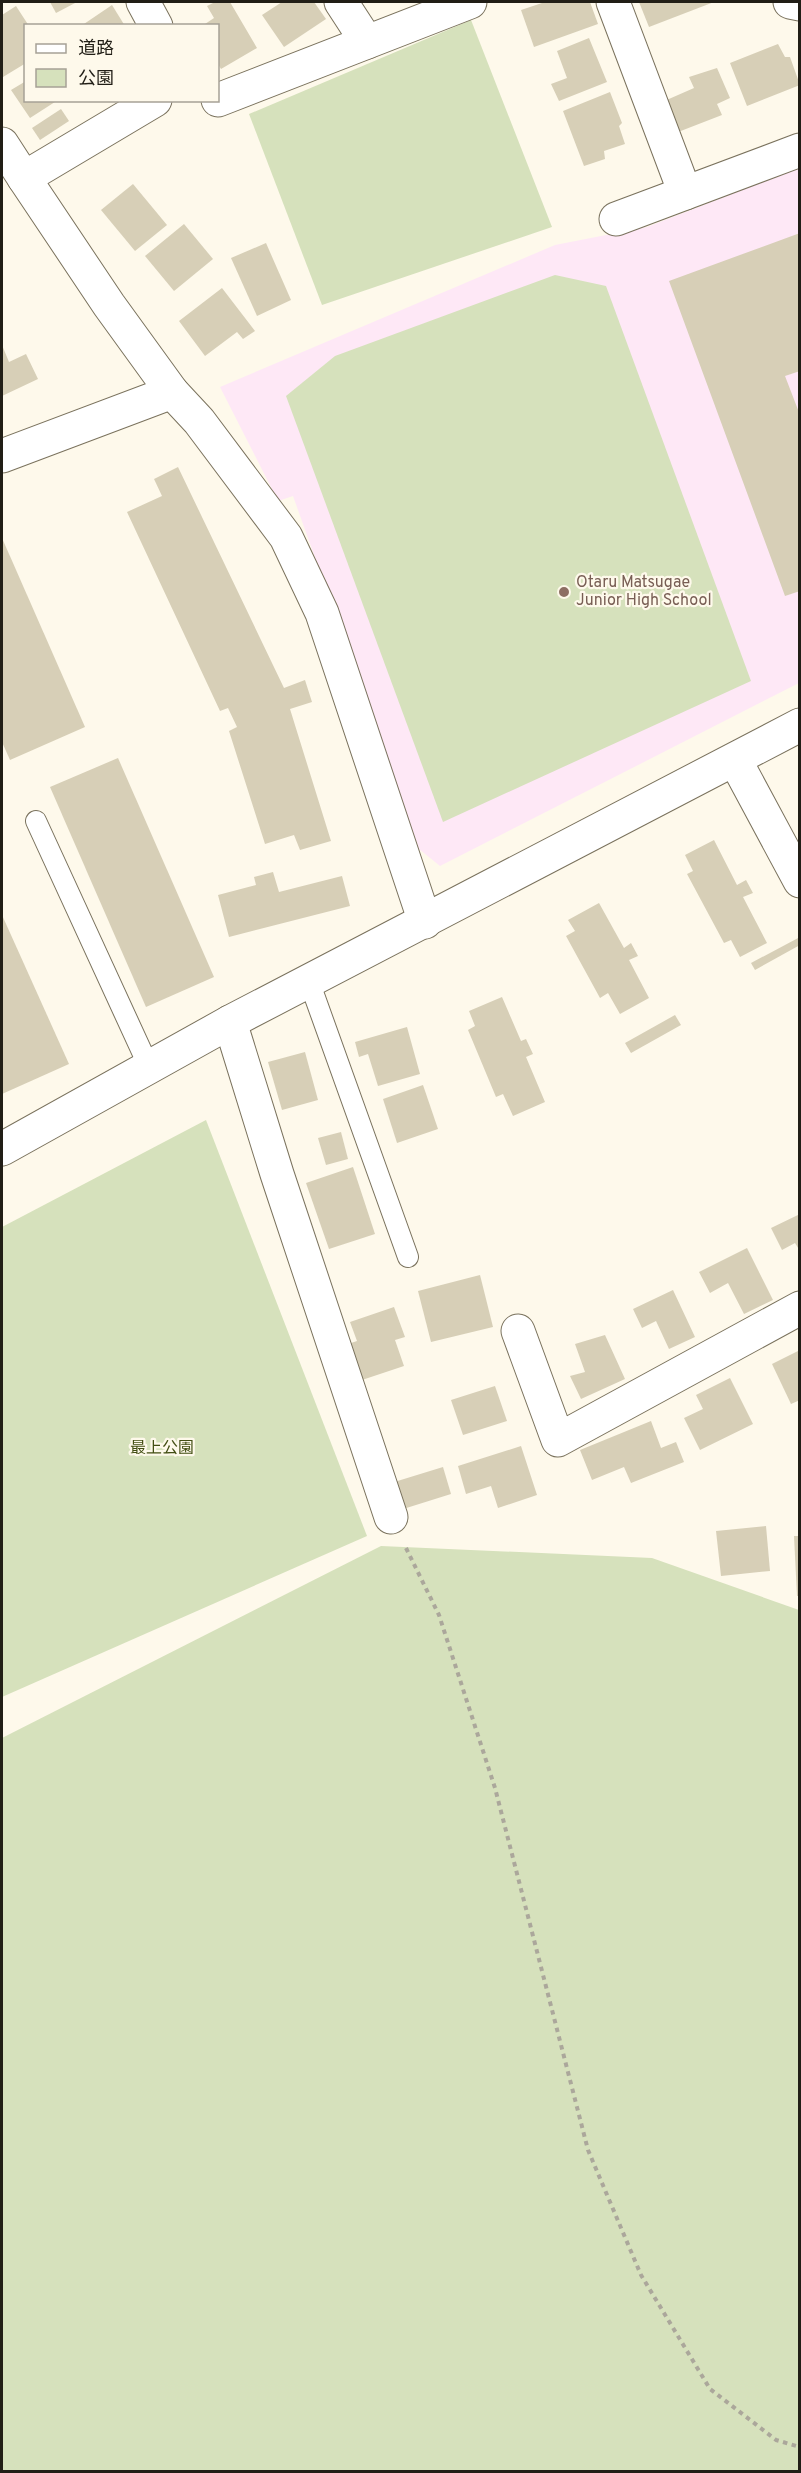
<svg xmlns="http://www.w3.org/2000/svg" width="801" height="2473" viewBox="0 0 801 2473" font-family="Overpass,'Noto Sans JP',sans-serif">
<style>
.education{fill:#fee8f6}
.green{fill:#d6e1bc}
.building{fill:#d7cfb7}
.lines{fill:none;stroke-linecap:round;stroke-linejoin:round}
.lane-casing{stroke:#7a725d;stroke-width:22}
.street-casing{stroke:#7a725d;stroke-width:35}
.secondary-casing{stroke:#7a725d;stroke-width:35}
.path{stroke:#aba79b;stroke-width:4;stroke-dasharray:4.5 4.5;stroke-linecap:butt}
.lane{stroke:#fff;stroke-width:20}
.street{stroke:#fff;stroke-width:33}
.secondary{stroke:#fff;stroke-width:33}
.education-dot{fill:#8d6e63;stroke:#fef9eb;stroke-width:2}
.labels{text-anchor:middle;dominant-baseline:central;stroke-width:4.5;stroke-linejoin:round;paint-order:stroke}
.education-label{font-size:16px;fill:#785e54;stroke:#fef9eb;text-anchor:start}
.park-label{font-size:16px;fill:#434f14;stroke:#fef9eb}
</style>
<rect width="100%" height="100%" fill="#fef9eb"/>
<path class="education" d="M799 168V683L440 866 419 849 293 496 278 501 220 387 555 245 647 227Z"/>
<g class="green">
<path d="M471 20 552 227 322 305 249 114Z"/>
<path d="M555 275 606 286 751 681 443 822 286 396 335 356Z"/>
<path d="M206 1120 367 1536 2 1697V1227Z"/>
<path d="M381 1546 652 1558 799 1610V2471H2V1738Z"/>
</g>
<g class="building">
<path d="M50 2H77L56 13Z"/>
<path d="M215 2H230L257 48 221 69 218 64V26H202L214 18 207 6Z"/>
<path d="M282 2H314L326 19 284 47 262 15Z"/>
<path d="M545 2H590L598 24 534 47 521 10Z"/>
<path d="M639 2H714L649 27Z"/>
<path d="M112 5 125 26H81Z"/>
<path d="M16 6 29 26H26V63L3 77 2 15Z"/>
<path d="M589 38 607 82 559 101 551 84 567 78 557 51Z"/>
<path d="M778 44 785 57H790L800 85 747 106 730 63Z"/>
<path d="M717 68 730 98 717 104 722 115 673 134 662 102 694 88 689 77Z"/>
<path d="M26 81V100H58L30 118 11 90Z"/>
<path d="M610 92 622 123 619 126 625 144 604 151 605 159 584 166 563 111Z"/>
<path d="M61 109 69 121 40 140 32 128Z"/>
<path d="M133 184 167 225 135 251 101 210Z"/>
<path d="M184 224 213 259 174 291 145 256Z"/>
<path d="M800 233V371L785 376 800 415V591L785 596 669 281Z"/>
<path d="M266 243 291 300 257 316 231 258Z"/>
<path d="M222 288 255 331 243 339 237 332 205 356 179 321Z"/>
<path d="M2 345 9 362 26 354 38 379 2 396Z"/>
<path d="M178 467 284 688 305 680 312 702 290 709 331 841 300 850 294 835 265 844 229 731 237 727 228 708 220 711 127 512 162 496 154 479Z"/>
<path d="M2 538 85 727 10 760 2 742Z"/>
<path d="M118 758 214 977 146 1007 50 787Z"/>
<path d="M714 840 737 885 746 880 753 893 743 897 767 943 740 957 731 940 724 943 687 874 693 871 685 855Z"/>
<path d="M273 872 279 892 342 876 350 906 229 937 218 895 256 885 254 877Z"/>
<path d="M599 903 624 948 631 943 638 956 629 960 649 998 620 1014 608 993 600 998 566 936 575 931 568 920Z"/>
<path d="M2 915 69 1064 2 1094Z"/>
<path d="M800 937V945L755 970 751 963Z"/>
<path d="M502 997 521 1041 526 1039 533 1054 526 1057 545 1102 513 1116 503 1094 496 1097 468 1030 475 1026 469 1011Z"/>
<path d="M675 1015 681 1025 631 1053 625 1043Z"/>
<path d="M407 1027 420 1074 378 1086 368 1054 359 1057 355 1042Z"/>
<path d="M305 1052 318 1100 282 1110 268 1062Z"/>
<path d="M423 1085 438 1129 397 1143 383 1099Z"/>
<path d="M341 1132 348 1159 326 1165 318 1138Z"/>
<path d="M353 1167 375 1234 329 1249 306 1183Z"/>
<path d="M800 1214V1251L795 1243 782 1250 771 1228Z"/>
<path d="M747 1248 773 1300 744 1314 728 1283 710 1293 699 1272Z"/>
<path d="M480 1275 493 1327 431 1342 418 1291Z"/>
<path d="M673 1290 695 1337 669 1349 656 1321 642 1328 633 1309Z"/>
<path d="M394 1307 405 1337 395 1340 404 1366 362 1380 342 1346 357 1341 350 1322Z"/>
<path d="M605 1335 625 1379 581 1399 570 1376 585 1372 575 1344Z"/>
<path d="M800 1350V1400L791 1404 772 1364Z"/>
<path d="M730 1378 753 1424 700 1450 684 1418 703 1409 696 1395Z"/>
<path d="M495 1386 507 1421 463 1435 451 1400Z"/>
<path d="M651 1421 661 1448 676 1442 684 1462 631 1483 624 1467 592 1480 580 1450Z"/>
<path d="M521 1446 537 1495 498 1508 491 1486 466 1494 458 1466Z"/>
<path d="M443 1467 451 1494 400 1510 391 1483Z"/>
<path d="M766 1526 770 1571 721 1576 716 1531Z"/>
<path d="M794 1536H800V1596H797Z"/>
</g>
<g class="lines">
<defs>
<g id="lane">
<path d="M36 821 149 1067"/>
<path d="M309 981 408 1257"/>
</g>
<g id="street">
<path d="M143 2 156 26"/>
<path d="M341 2 367 42"/>
<path d="M613 2 685 193"/>
<path d="M790 2 800 4"/>
<path d="M218 100 470 2"/>
<path d="M2 144 24 178 155 100"/>
<path d="M616 219 800 150"/>
<path d="M2 456 172 392"/>
<path d="M735 760 800 881"/>
<path d="M230 1022 277 1174 391 1517"/>
<path d="M518 1331 558 1440 800 1308"/>
</g>
<g id="secondary">
<path d="M24 178 109 305 172 392 199 421 286 537 322 613 425 922"/>
<path d="M2 1149 230 1022 800 725"/>
</g>
</defs>
<use href="#lane" class="lane-casing"/>
<use href="#street" class="street-casing"/>
<use href="#secondary" class="secondary-casing"/>
<path class="path" d="M406 1548 439 1615 495 1788 588 2150 641 2275 710 2389 776 2440 800 2447"/>
<use href="#lane" class="lane"/>
<use href="#street" class="street"/>
<use href="#secondary" class="secondary"/>
</g>
<circle class="education-dot" cx="564" cy="592" r="6"/>
<g class="labels">
<g class="education-label">
<text x="576" y="583">Otaru Matsugae<tspan x="576" dy="18">Junior High School</tspan></text>
</g>
<g class="park-label">
<text x="162" y="1449">最上公園</text>
</g>
</g>
<rect width="801" height="2473" fill="none" stroke="#211e16" stroke-width="6"/>
<rect x="24" y="24" width="195" height="78" fill="#fef9eb" stroke="#a6a196" stroke-width="1.5"/>
<rect x="36" y="44" width="30" height="9" fill="#ffffff" stroke="#a6a196" stroke-width="1.5"/>
<text x="78" y="54" font-size="18" fill="#211e16">道路</text>
<rect x="36" y="69" width="30" height="18" fill="#d6e1bc" stroke="#a6a196" stroke-width="1.5"/>
<text x="78" y="84" font-size="18" fill="#211e16">公園</text>
</svg>
